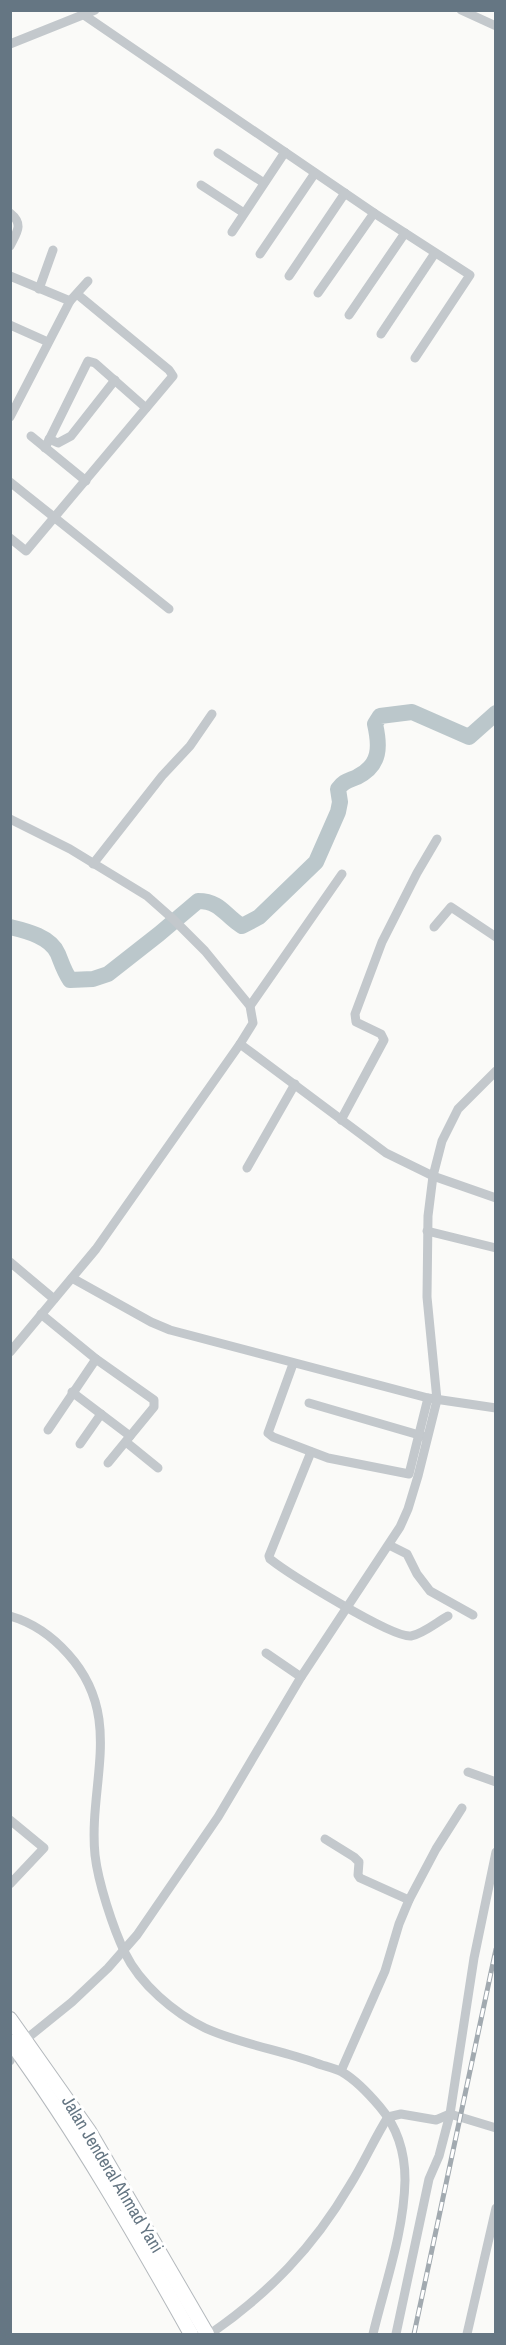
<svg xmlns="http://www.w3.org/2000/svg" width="506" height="2345" viewBox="0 0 506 2345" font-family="'Archivo Narrow',sans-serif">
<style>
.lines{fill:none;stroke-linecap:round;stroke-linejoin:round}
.river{stroke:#bbc7cb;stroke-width:16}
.highway-casing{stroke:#b4b9bd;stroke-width:16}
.minor{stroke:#c3c8cc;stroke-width:9}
.highway{stroke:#fff;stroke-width:14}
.rail-casing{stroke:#a2aab0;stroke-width:5}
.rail{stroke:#fff;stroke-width:3;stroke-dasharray:9;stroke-linecap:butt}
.labels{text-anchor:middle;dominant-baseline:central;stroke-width:6;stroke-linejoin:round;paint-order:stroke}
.street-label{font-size:18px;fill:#657683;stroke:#fff}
</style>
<rect width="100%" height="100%" fill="#fafaf8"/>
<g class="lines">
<path class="river" d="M10 927C27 931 51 937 58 954 62 964 64 971 70 980L93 979 108 974 159 934 198 901C221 901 225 916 242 926L259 917 316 862 338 812 340 802 338 789C344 781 348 781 357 777 381 765 380 746 375 724L380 716 412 712 469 737 496 713"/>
<defs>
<g id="highway">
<path d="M10 2019 89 2131 207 2334"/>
<path d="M10 2041C78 2135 135 2234 191 2334"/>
</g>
</defs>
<use href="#highway" class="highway-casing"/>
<g class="minor">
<path d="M461 10 496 26"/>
<path d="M84 15 374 213 470 275 415 358"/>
<path d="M10 44 95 10"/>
<path d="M218 153 264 183"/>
<path d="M201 185 244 213"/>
<path d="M10 213C24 224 17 232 10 246"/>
<path d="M232 232 285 152"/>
<path d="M260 254 315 173"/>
<path d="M10 276 70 301"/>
<path d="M289 276 345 193"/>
<path d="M39 289 53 250"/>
<path d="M318 293 374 213"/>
<path d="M349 315 405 233"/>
<path d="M10 325 48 342"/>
<path d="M381 334 435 253"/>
<path d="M10 417 70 301 88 281"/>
<path d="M31 436 86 481"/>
<path d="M49 439 58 443 71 436 115 380"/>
<path d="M45 448 88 361 95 363 146 408"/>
<path d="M10 482 169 609"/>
<path d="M10 538 26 551 173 376 169 370 77 294"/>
<path d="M10 819 70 849 129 885 147 896 173 919 205 951 250 1006 253 1023 240 1044"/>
<path d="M93 864 162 776 190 746 212 714"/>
<path d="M434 927 451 907 496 937"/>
<path d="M250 1006 342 874"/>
<path d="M341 1120 384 1040 381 1034 356 1022 355 1014 382 942 417 873 437 839"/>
<path d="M247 1168 295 1084"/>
<path d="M427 1231 496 1248"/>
<path d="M10 1262 54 1299"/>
<path d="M72 1278 151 1322 170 1330 428 1398 496 1408"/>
<path d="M41 1314 96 1359 154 1400V1407L108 1463"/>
<path d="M10 1352 96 1249 240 1044 386 1153 433 1176 496 1198"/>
<path d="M293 1364 268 1433 273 1437 328 1458 409 1474 428 1398"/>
<path d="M72 1392 130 1436"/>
<path d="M309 1403 426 1437"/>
<path d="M48 1430 96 1359"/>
<path d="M126 1442 158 1468"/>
<path d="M80 1444 101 1414"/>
<path d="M311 1452 269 1556 270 1559C289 1574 392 1638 411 1636 423 1634 437 1622 448 1616"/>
<path d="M389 1545 407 1554 417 1574 430 1591 473 1615"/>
<path d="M10 1616C34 1623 52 1636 68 1654 125 1717 88 1783 95 1855 98 1882 113 1928 125 1953 140 1984 174 2013 205 2028 240 2044 280 2050 316 2063 324 2066 334 2068 342 2072 356 2080 369 2094 380 2107 397 2127 405 2153 405 2180 404 2232 385 2284 373 2334"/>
<path d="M266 1653 301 1677"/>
<path d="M468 1772 496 1782"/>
<path d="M10 1820 44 1848 10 1884"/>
<path d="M325 1839 354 1857 359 1862 358 1875 360 1878 409 1900"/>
<path d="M25 2040 72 2002 108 1968 137 1935 218 1817 301 1677 400 1527 408 1509 418 1476 437 1400 427 1297 428 1216 433 1176 442 1141 458 1109 496 1071"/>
<path d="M10 2061 15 2048"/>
<path d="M341 2071 385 1971 399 1924 409 1900 436 1849 462 1808"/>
<path d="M210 2334C269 2293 313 2248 350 2185 364 2163 374 2139 388 2117L401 2114 436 2120 450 2114 496 2128"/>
<path d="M396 2334 429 2179 439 2156 450 2114 474 1958 496 1852"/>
<path d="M467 2334 496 2208"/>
</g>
<use href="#highway" class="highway"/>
<defs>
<path id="rail" d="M414 2334 496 1949"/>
</defs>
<use href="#rail" class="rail-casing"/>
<use href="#rail" class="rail"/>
</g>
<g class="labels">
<g class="street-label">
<text transform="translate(113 2174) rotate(59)">Jalan Jenderal Ahmad Yani</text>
</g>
</g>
<rect width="506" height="2345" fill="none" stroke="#657683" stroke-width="24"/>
</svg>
